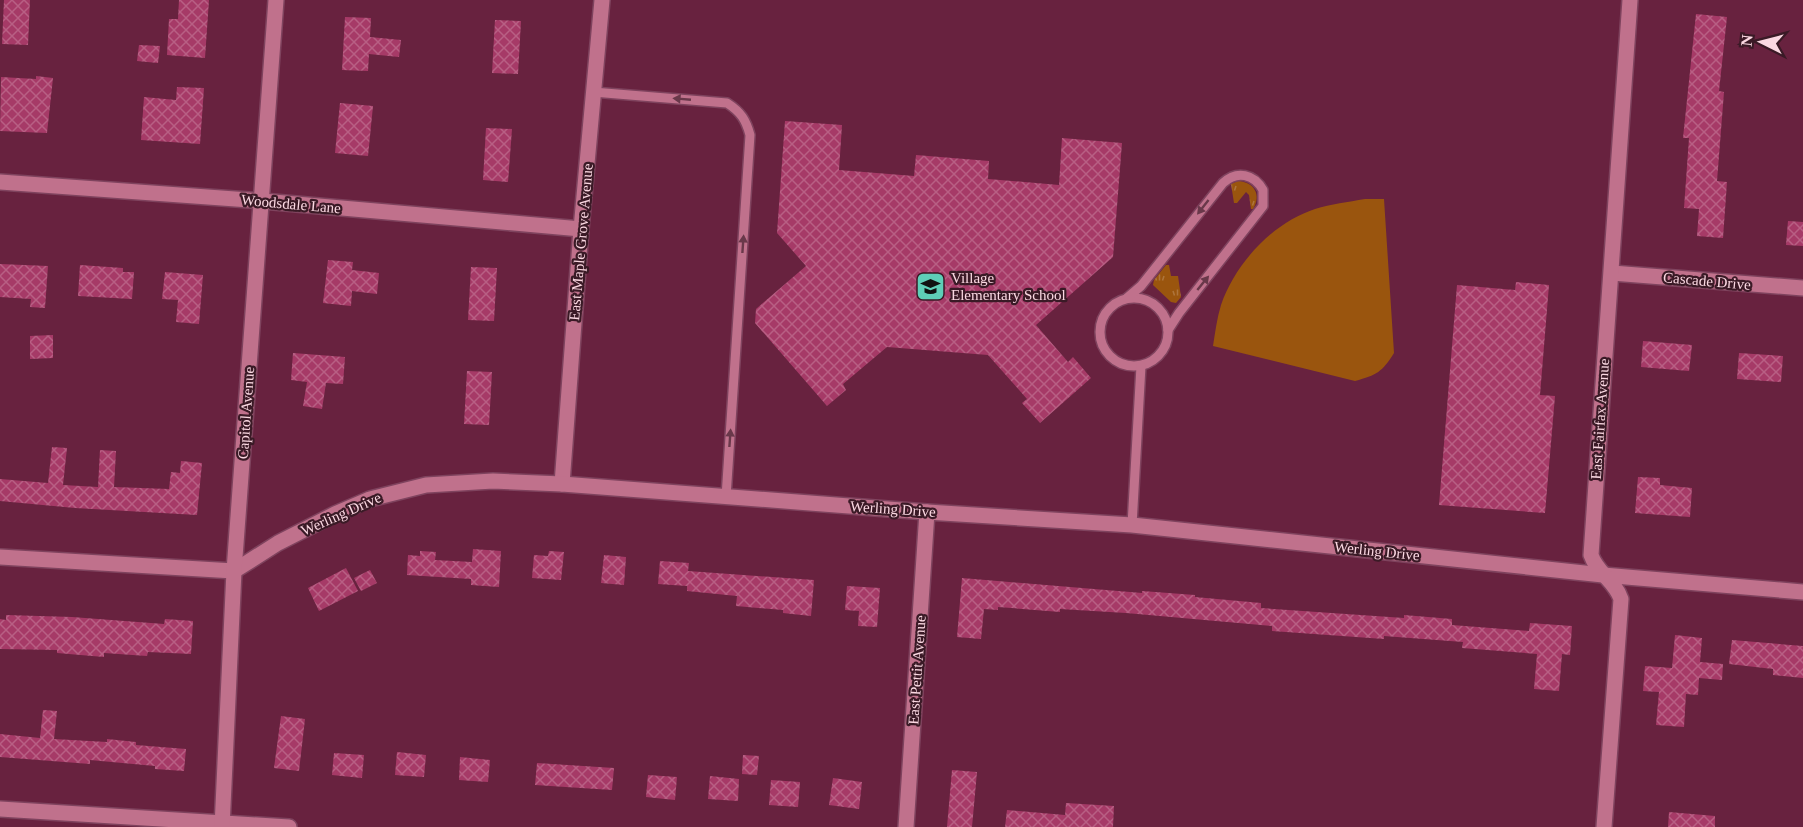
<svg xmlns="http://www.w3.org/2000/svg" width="1803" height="827" viewBox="0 0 1803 827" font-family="'Times New Roman',serif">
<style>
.grass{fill:url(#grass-tufts)}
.pitch{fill:#9a550e}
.building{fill:url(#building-cross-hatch)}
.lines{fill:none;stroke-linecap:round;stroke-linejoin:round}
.service-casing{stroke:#7f435e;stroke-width:12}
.minor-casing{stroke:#7f435e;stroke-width:18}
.service{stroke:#c0718c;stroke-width:9}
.minor{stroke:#c0718c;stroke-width:15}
.oneway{fill:#69384a}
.labels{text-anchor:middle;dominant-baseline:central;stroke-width:4.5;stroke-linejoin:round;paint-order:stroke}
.street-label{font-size:15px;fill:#fbd8e2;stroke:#3a1a26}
.poi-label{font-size:15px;fill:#fbd8e2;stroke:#3a1a26;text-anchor:start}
</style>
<defs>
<pattern id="grass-tufts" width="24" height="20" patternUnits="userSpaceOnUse" patternTransform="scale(1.5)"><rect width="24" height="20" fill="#9a550e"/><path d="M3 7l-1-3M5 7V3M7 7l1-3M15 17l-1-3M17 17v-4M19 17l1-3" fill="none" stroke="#ae753c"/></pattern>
<pattern id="building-cross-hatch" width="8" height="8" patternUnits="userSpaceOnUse" patternTransform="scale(1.5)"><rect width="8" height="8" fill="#a63a67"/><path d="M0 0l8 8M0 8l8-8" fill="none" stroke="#b85f84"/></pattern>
</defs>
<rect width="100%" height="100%" fill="#68223f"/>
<g class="grass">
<path d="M1238 181C1254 182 1262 195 1253 209H1251L1249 195 1246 192 1237 203H1234L1231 184Z"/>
<path d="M1166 265H1169L1171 276H1178L1181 297 1176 303 1171 302 1153 285 1154 280Z"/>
</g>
<path class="pitch" d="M1365 199H1384L1394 353C1382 372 1377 375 1355 381L1213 346C1215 333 1217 318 1221 305 1235 264 1272 223 1315 209 1331 204 1348 202 1365 199Z"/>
<g class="building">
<path d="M4 0H30L28 45 2 44Z"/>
<path d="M179 0H209L205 58 167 55 169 19H178Z"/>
<path d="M1696 14 1727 17 1719 91 1724 92 1717 181 1727 182 1723 238 1697 236 1699 209 1684 208 1689 138H1683Z"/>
<path d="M345 17 371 18 370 37 401 40 399 57 369 54 368 71 342 70Z"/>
<path d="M495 20 521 21 518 74 492 73Z"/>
<path d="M139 45 160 46 158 63 137 61Z"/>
<path d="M36 76 53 78 47 133 0 131 1 77 36 79Z"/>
<path d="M177 87 204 88 200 144 141 140 144 97 176 100Z"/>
<path d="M340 103 373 106 368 156 335 153Z"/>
<path d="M785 121 842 125 839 170 914 176 916 155 989 161 988 179 1059 185 1062 138 1122 143 1113 257 1036 325 1068 362 1073 357 1091 378 1040 423 1022 403 1027 399 988 355 887 347 843 384 846 390 827 406 755 323 756 309 806 266 777 233Z"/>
<path d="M486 128 512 129 508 182 483 180Z"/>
<path d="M1788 221 1803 222V246L1786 245Z"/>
<path d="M328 260 353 262 352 270 379 273 377 294 352 291 351 306 323 303Z"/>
<path d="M0 264 48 266 45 308 30 307 31 299 0 297Z"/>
<path d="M80 265 123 268V272H134L132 299 78 296Z"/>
<path d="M471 267 497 268 494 321 468 320Z"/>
<path d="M165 272 203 275 199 324 176 322 178 300 162 299Z"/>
<path d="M1516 282 1549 285 1540 395 1555 396 1545 513 1439 505 1457 285 1515 290Z"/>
<path d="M53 335V358L30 359V336Z"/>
<path d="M1643 341 1692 345 1689 371 1641 367Z"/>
<path d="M293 353 345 357 343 384 326 383 322 409 303 406 307 382 291 380Z"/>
<path d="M1739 353 1783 356 1781 382 1737 379Z"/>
<path d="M467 371 492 372 489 425 464 424Z"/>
<path d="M52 447 67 448 63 485 98 487 100 450 116 451 114 487 169 489 171 472 180 473 181 461 202 463 197 515 75 508 0 501V479L48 483Z"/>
<path d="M1638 477 1660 478V485L1692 488 1690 517 1635 513Z"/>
<path d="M473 549 501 551 499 587 471 585V579L407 575 408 555 420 556V551L436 552 435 560 472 562Z"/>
<path d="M549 551 564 552 561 580 532 578 534 555 548 556Z"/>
<path d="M604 555 626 557 624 585 601 583Z"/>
<path d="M660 561 689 563 688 571 814 580 811 616 783 613V610L736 606 737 596 687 591V586L658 584Z"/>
<path d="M346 568 358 591 319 611 308 588Z"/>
<path d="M370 570 377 583 361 591 354 578Z"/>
<path d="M962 578 1142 593V591L1195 595V597L1261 603V608L1404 618V615L1452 619V625L1529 631 1530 623 1572 626 1570 655 1562 654 1559 691 1534 689 1537 654 1462 648 1463 642 1384 636V639L1272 631V626L1126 613 1060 609V612L998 607V610L984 609 981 639 957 637Z"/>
<path d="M847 586 880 588 877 627 858 626 859 611 845 610Z"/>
<path d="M6 615 72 617 164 624 165 619 193 621 191 654 148 652 147 656 104 653V657L57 653V650L0 649V619L6 620Z"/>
<path d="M1675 635 1702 638 1700 662 1723 664 1722 680 1699 678 1698 695 1686 694 1684 727 1656 725 1659 692 1643 691 1645 666 1672 668Z"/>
<path d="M1732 640 1803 646V678L1773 675V669L1729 664Z"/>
<path d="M43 710 57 711 54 739 107 742V739L136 742V745L186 749 184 771 155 769V766L90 760V764L0 757V734L40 738Z"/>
<path d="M281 716 305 719 299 771 274 768Z"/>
<path d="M397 752 426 755 424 777 395 775Z"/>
<path d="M334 753 364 755 362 778 332 775Z"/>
<path d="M743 755 759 756 757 775 742 774Z"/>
<path d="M460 757 490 760 488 782 459 780Z"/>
<path d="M537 763 614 768 612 790 535 785Z"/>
<path d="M952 770 977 772 972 827H947Z"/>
<path d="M648 775 677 777 675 800 646 797Z"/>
<path d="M710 776 739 779 738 801 708 799Z"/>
<path d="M833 778 862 782 859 809 829 805Z"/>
<path d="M771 780 800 782 798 807 769 805Z"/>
<path d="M1066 803 1114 806 1113 827H1005L1007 810 1065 815Z"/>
<path d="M1669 812 1715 816V827H1668Z"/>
</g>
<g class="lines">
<defs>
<g id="service">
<path d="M593 92 727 103C741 112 746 120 750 135L726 497"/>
<circle cx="1134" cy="332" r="34"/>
<path d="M1127 298 1141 286 1223 183C1237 170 1254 174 1263 190V206L1179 313 1168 330"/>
<path d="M1132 525 1141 366"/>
</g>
<g id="minor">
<path d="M0 182 262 201 581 229"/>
<path d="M1612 273 1803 288"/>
<path d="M562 484 581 229 602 0"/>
<path d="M0 557 234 571 278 543 335 514 370 499 426 485 493 481 562 484 927 512 1132 525 1603 575 1803 592"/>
<path d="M0 809 289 827"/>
<path d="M222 827 234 571 276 0"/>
<path d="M906 827 927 512"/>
<path d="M1604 827 1621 599C1615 581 1597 573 1591 555L1630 0"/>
</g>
</defs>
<use href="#service" class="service-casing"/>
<use href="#minor" class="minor-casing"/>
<use href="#service" class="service"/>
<use href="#minor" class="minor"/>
</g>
<defs><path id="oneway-solid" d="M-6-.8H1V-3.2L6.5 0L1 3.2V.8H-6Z" transform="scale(1.5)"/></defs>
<g class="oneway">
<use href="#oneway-solid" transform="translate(682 99) rotate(-175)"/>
<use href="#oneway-solid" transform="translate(1203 207) rotate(128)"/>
<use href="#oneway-solid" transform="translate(743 244) rotate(-86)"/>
<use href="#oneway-solid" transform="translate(1203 283) rotate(-51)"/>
<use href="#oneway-solid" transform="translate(730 438) rotate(-86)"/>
</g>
<defs>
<symbol id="school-square" viewBox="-11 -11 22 22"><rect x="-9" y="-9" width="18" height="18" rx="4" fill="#5eceb7" stroke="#3a1a26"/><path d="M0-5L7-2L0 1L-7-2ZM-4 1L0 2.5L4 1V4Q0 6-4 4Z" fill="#111"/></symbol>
</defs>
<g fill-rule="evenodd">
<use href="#school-square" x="914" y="270" width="33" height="33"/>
</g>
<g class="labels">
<g class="street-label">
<text transform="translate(291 204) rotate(5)">Woodsdale Lane</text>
<text transform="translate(581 242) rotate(-85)">East Maple Grove Avenue</text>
<text transform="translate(1707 281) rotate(5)">Cascade Drive</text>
<text transform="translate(246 413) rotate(-86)">Capitol Avenue</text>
<text transform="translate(1600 419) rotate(-86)">East Fairfax Avenue</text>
<text transform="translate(893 509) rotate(4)">Werling Drive</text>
<text transform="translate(341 514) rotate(-24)">Werling Drive</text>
<text transform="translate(1377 551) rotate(6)">Werling Drive</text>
<text transform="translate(917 670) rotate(-86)">East Pettit Avenue</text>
</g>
<g class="poi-label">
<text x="951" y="278">Village<tspan x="951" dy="17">Elementary School</tspan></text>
</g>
</g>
<g transform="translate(1761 42) rotate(276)" stroke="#3a1a26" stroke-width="4.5" paint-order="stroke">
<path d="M0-4.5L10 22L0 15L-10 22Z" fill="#fbd8e2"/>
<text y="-9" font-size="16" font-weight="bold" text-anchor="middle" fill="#fbd8e2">N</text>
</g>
</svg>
